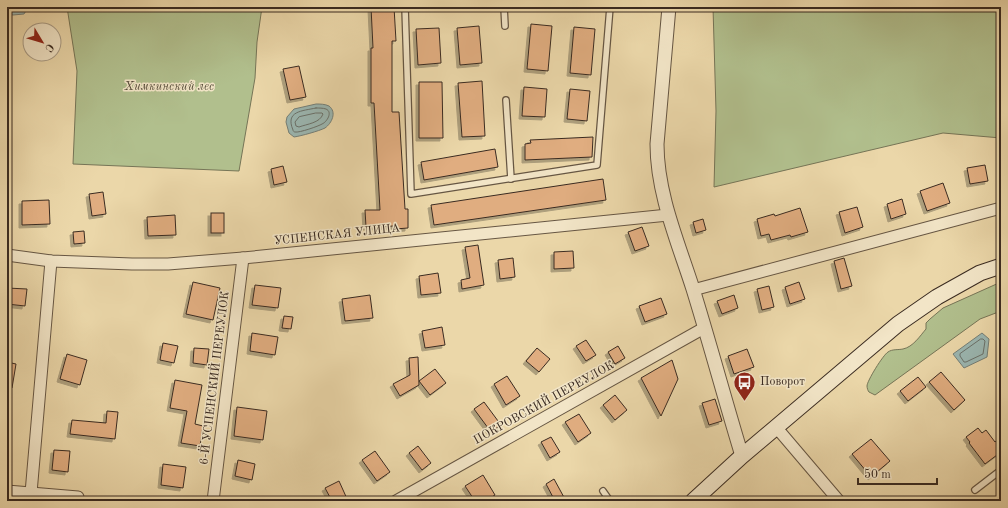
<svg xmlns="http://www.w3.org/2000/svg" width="1008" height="508" viewBox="0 0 1008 508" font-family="'Old Standard TT',serif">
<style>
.green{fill:#b1bf8d;stroke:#767557}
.water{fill:#9bb7b2;stroke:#747f78}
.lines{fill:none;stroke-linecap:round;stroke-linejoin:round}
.shore{stroke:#6a716a;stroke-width:1}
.building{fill:#e0ad80;stroke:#3a2b21;filter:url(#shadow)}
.service-casing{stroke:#665643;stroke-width:8}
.minor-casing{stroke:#665643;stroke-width:13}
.tertiary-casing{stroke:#665643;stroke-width:15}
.secondary-casing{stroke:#3a2b21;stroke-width:17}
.service{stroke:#f2e5c7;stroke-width:5.5}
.minor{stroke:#f2e5c7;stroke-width:11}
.tertiary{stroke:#f2e5c7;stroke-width:13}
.secondary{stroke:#f2e5c7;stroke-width:15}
.labels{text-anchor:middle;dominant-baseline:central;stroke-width:3;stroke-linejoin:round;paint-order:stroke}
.park-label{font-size:12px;font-style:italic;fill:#524937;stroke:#f2e5c7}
.street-label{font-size:12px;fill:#3a2b21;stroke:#f2e5c7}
.poi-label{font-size:12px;fill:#3a2b21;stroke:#f2e5c7;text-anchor:start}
</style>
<defs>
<filter id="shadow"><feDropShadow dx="-3" dy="3" stdDeviation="0" flood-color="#0004"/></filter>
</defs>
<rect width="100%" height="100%" fill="#ebd7a9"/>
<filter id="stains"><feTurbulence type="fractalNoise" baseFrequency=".005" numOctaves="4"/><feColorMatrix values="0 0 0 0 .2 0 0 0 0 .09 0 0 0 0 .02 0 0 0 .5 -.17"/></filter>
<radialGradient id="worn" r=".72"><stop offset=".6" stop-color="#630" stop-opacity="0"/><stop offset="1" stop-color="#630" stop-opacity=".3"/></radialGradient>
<g class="green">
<path d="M67 7H262L257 42 255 78 239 171 73 164 77 71Z"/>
<path d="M713 7H1001V138L943 133 714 187 716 111Z"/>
<path d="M1001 282V311L980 319 875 395 869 392C868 391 867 388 867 386 867 381 883 355 888 352 892 349 898 350 903 349 913 347 920 336 926 329V323L930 319 943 308Z"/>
</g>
<g class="water">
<path d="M7 7H28L27 9 24 14 13 15 7 14Z"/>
<path d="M316 104C320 104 325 104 329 106 337 112 332 123 325 128 319 131 301 136 294 137L289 133 286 122 287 117 294 109Z"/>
<path d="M982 333 989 339 987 357 964 368 953 354Z"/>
</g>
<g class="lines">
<g class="shore">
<path d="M316 108C319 108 323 108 326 109 333 112 327 122 322 124 319 126 299 133 295 132 294 132 293 131 293 130 285 111 302 111 316 108Z"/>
<path d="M316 113H322L323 114C320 123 307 124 299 127L296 126 295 122 299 117Z"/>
<path d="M981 339H983L985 341 983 354 966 362H964L960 356V354Z"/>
</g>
</g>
<g class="building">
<path d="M371 7H394L396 41H392V112H399L405 209H408V228L395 229V226L366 227 365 210H380L374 103H371V48H373Z"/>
<path d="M531 24 552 26 548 71 527 69Z"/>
<path d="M479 26 482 63 460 65 457 28Z"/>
<path d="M574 27 595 29 591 75 570 73Z"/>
<path d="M439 28 441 63 418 65 416 29Z"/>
<path d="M299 66 306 97 290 100 283 69Z"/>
<path d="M482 81 485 136 462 137 458 83Z"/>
<path d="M419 82H442L443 138H419Z"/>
<path d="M524 87 547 89 545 117 522 116Z"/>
<path d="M570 89 590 91 587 121 567 119Z"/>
<path d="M593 137 592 157 525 160V144L531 143 530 140Z"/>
<path d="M495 149 498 167 424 180 421 162Z"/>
<path d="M985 165 988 181 970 184 967 168Z"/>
<path d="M283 166 287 182 274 185 271 169Z"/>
<path d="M603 179 606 200 434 225 431 205Z"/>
<path d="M943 183 950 203 927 211 920 191Z"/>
<path d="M103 192 106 214 92 216 89 194Z"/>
<path d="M902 199 906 214 891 219 887 204Z"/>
<path d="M49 200 50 224 22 225V201Z"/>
<path d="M857 207 863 227 845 233 839 212Z"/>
<path d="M800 208 808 232 791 237 790 235 771 240 769 234 761 236 757 219 774 214 775 216Z"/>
<rect x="211" y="213" width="13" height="20"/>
<path d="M175 215 176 235 148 236 147 217Z"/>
<path d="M703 219 706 230 696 233 693 222Z"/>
<path d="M642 227 649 246 635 251 628 232Z"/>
<path d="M84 231 85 243 74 244 73 232Z"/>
<path d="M478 245 484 285 462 289 461 280 470 278 465 247Z"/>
<path d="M573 251 574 268 554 269V252Z"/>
<path d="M513 258 515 277 500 279 498 260Z"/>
<path d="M844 258 852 286 841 289 834 261Z"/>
<path d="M438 273 441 293 421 295 419 276Z"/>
<path d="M193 282 220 288 213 320 186 314Z"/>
<path d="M799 282 805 299 790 304 785 287Z"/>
<path d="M255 285 281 288 278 308 252 305Z"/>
<path d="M769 286 774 307 762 310 757 289Z"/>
<path d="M7 288 27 289 25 306 7 304Z"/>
<path d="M370 295 373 318 345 321 342 299Z"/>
<path d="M734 295 738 308 722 314 717 301Z"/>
<path d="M661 298 667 314 645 322 639 306Z"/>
<path d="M284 316 293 317 291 329 282 328Z"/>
<path d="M442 327 445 345 425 348 422 331Z"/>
<path d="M252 333 278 337 275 355 250 351Z"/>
<path d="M586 340 596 355 586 361 576 346Z"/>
<path d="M163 343 178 346 174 363 160 360Z"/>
<path d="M618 346 625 358 615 364 608 352Z"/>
<path d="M194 348 209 349 207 365 193 363Z"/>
<path d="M537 348 550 359 539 372 526 361Z"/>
<path d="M747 349 754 367 734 374 728 356Z"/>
<path d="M67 354 87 360 80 385 60 379Z"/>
<path d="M418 357 419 385 400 396 393 384 410 375 409 358Z"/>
<path d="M672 360 678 379 661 416 641 378Z"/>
<path d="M7 362 16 364 12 388 7 387Z"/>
<path d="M435 369 446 383 430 395 419 381Z"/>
<path d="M941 372 965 400 954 410 929 382Z"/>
<path d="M507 376 520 396 506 405 494 384Z"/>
<path d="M918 377 926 387 908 401 900 391Z"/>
<path d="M175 380 202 385 195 424 203 426 200 446 181 443 187 411 170 408Z"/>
<path d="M615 395 627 410 615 420 603 405Z"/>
<path d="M715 399 722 421 709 425 702 403Z"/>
<path d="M484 402 501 425 491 432 474 409Z"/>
<path d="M237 407 267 411 263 440 234 436Z"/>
<path d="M107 411 118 412 115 439 70 434 72 420 106 423Z"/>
<path d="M579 414 591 433 578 442 565 422Z"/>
<path d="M978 428 982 433 986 430 995 442 1001 437V452L985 464 969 443 970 442 966 437Z"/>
<path d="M551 437 560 452 550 458 541 442Z"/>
<path d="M871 439 890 461 871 477 852 454Z"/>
<path d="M418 446 431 463 422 470 409 453Z"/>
<path d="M54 450 70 451 68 472 52 470Z"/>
<path d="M375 451 390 472 377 481 362 460Z"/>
<path d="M238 460 255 464 252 480 235 476Z"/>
<path d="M163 464 186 467 183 488 161 485Z"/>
<path d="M483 475 495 495 485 501H475L465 486Z"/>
<path d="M554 479 566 501H555L546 484Z"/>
<path d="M339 481 348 501H332L325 488Z"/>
</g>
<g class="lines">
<defs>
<g id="service">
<path d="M405 7 411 194 597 165 610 7"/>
<path d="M504 7 505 26"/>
<path d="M506 100 511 179"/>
<path d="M975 490 1001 470"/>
<path d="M603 491 610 501"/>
</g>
<g id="minor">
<path d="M7 255 51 261 132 264H168L243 258 668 215"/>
<path d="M693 290 1001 208"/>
<path d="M776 427 839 501"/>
<path d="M7 491 78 497"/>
<path d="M31 493 51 261"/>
<path d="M213 501 243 258"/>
<path d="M396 501 704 328"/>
</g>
<path id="tertiary" d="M669 7 657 144C657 194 678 242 693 289 710 344 725 400 742 456"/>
<path id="secondary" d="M693 501 742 456 898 324 937 297 980 273 1001 266"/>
</defs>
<use href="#service" class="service-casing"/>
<use href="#minor" class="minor-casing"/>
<use href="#tertiary" class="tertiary-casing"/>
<use href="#secondary" class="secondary-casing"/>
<use href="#service" class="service"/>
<use href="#minor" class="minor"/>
<use href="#tertiary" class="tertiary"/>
<use href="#secondary" class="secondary"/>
</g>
<defs>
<symbol id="bus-pin" viewBox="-11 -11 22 30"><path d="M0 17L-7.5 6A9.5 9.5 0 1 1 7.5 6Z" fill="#8f2418" stroke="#f2e5c7"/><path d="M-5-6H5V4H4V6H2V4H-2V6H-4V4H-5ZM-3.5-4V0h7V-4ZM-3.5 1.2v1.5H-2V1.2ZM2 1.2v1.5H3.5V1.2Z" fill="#fff"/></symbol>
</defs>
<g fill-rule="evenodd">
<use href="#bus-pin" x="732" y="370" width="25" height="34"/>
</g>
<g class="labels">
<g class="park-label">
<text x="169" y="87">Химкинский лес</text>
</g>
<g class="street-label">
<text transform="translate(337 235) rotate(-6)">УСПЕНСКАЯ УЛИЦА</text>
<text transform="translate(215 378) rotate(-83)">6-Й УСПЕНСКИЙ ПЕРЕУЛОК</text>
<text transform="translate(544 403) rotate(-29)">ПОКРОВСКИЙ ПЕРЕУЛОК</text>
</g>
<g class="poi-label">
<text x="760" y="382">Поворот</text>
</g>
</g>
<rect width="1008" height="508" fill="none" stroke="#ebd7a9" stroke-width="24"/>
<rect x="8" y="8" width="992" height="492" fill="none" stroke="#3a2b21" stroke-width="2"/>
<rect x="12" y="12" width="984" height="484" fill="none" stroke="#3a2b21"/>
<g transform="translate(42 42) rotate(128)"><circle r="19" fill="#f2e5c7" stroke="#a89b85"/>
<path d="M0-3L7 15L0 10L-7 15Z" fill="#8f2418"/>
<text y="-6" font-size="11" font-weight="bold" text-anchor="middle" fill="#3a2b21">С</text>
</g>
<path d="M858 478v6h79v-6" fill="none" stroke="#3a2b21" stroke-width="2"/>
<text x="864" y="478" font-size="12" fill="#3a2b21" stroke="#f2e5c7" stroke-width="3" paint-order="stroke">50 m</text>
<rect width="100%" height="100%" filter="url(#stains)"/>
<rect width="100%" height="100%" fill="url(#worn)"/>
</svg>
